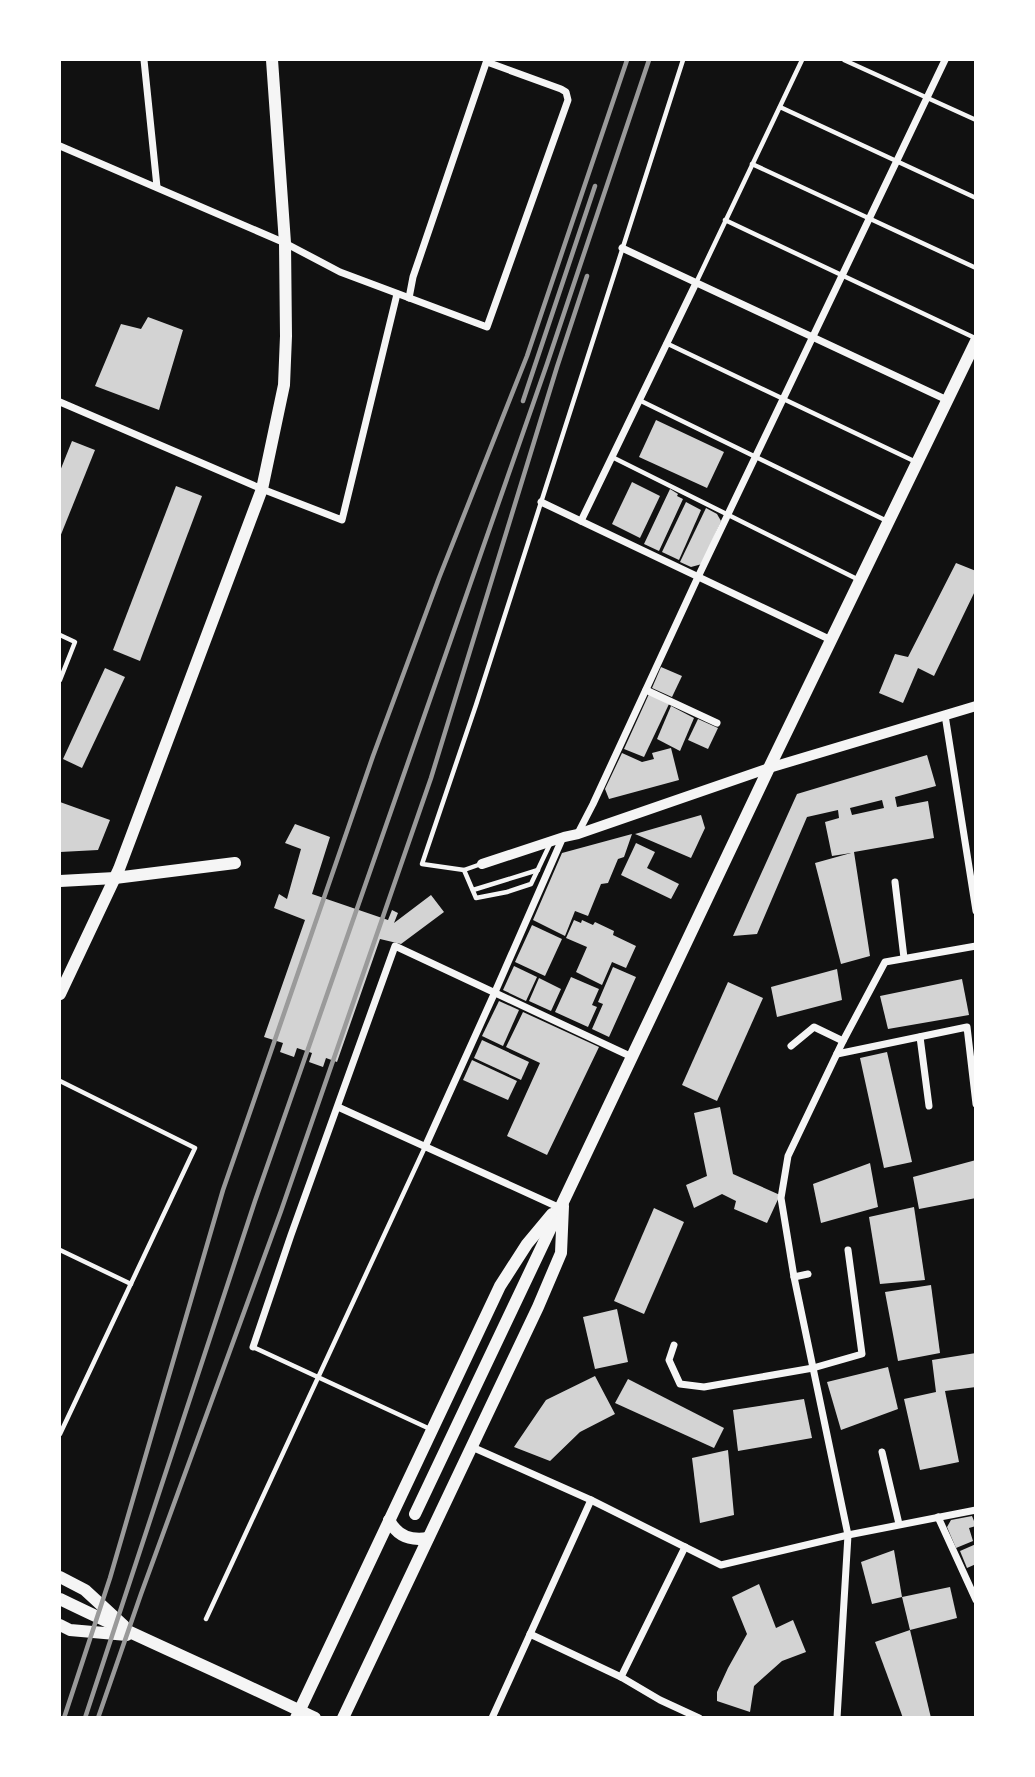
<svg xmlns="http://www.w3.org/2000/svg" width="1035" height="1777" viewBox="0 0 1035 1777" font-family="Figtree,sans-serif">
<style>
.building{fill:#d3d3d3;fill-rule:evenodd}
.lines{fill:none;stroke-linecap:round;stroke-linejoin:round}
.service{stroke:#f5f5f5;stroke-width:4.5}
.minor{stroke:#f5f5f5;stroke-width:7}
.tertiary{stroke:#f5f5f5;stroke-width:10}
.secondary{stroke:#f5f5f5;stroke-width:12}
.rail{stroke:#9a9a9a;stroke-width:4.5}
</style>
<rect width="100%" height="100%" fill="#111"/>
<g class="building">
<path d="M148 317 183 330 159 410 95 386 121 324 141 329Z"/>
<path d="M656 420 724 452 707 488 639 457Z"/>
<path d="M72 441 95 450 60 537V471Z"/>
<path d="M632 482 660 496 640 538 612 524Z"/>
<path d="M176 486 202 496 140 661 113 650Z"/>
<path d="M670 489 678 494 677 496 683 499 659 551 644 544Z"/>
<path d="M686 502 701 510 679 560 662 552Z"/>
<path d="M706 508 717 514 721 521 702 564 691 567 680 562Z"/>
<path d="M956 563 976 571V589L934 676 918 668 903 703 879 693 895 654 908 657Z"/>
<path d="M661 667 682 676 672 697 652 688Z"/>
<path d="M105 668 125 677 82 768 63 759Z"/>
<path d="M649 694 669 704 644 757 624 749Z"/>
<path d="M671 706 694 718 680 751 657 739Z"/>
<path d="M698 719 718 728 708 749 688 740Z"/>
<path d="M671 748 679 780 609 799 605 789 622 753 642 762 654 759 652 753Z"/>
<path d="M927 755 936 786 895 797 897 807 928 801 934 838 854 852 870 956 841 964 815 863 851 853 832 856 825 822 839 818 838 810 807 817 757 934 733 936 797 794ZM882 800 884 808 852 815 850 808Z"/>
<path d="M60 802 110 820 98 850 60 852Z"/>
<path d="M701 815 705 828 691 858 635 834Z"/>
<path d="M295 824 330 837 312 894 388 920 392 910 398 913 394 923 431 895 444 912 401 944 380 939 337 1062 326 1058 323 1067 309 1062 312 1053 297 1048 294 1057 280 1052 283 1043 264 1037 305 920 274 908 279 894 287 899 301 849 285 843Z"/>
<path d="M632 834 624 857 618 859 608 883 601 884 588 916 575 911 565 936 533 920 562 853Z"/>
<path d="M636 843 655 852 647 868 679 884 671 899 621 875Z"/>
<path d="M574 920 581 923 582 920 593 925 595 922 614 931 613 935 636 946 626 968 612 962 602 985 576 972 587 947 566 938Z"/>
<path d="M532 925 562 939 545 976 515 962Z"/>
<path d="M514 966 537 977 526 1001 503 990Z"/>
<path d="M613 967 636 977 609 1037 592 1029 603 1004 598 1002Z"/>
<path d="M837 969 842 1000 777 1017 771 987Z"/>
<path d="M571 977 599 989 592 1005 597 1007 588 1027 555 1012Z"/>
<path d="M539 978 561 989 551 1011 529 1001Z"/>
<path d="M962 979 969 1015 888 1029 880 996Z"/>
<path d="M728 982 763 998 717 1101 682 1085Z"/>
<path d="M499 1001 519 1010 503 1046 482 1036Z"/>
<path d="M523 1012 599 1047 547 1155 507 1136 540 1063 506 1047Z"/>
<path d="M482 1040 529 1062 521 1080 474 1058Z"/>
<path d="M887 1052 912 1162 884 1168 860 1058Z"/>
<path d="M472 1060 517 1081 508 1100 463 1080Z"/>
<path d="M720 1107 733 1174 780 1195 767 1223 734 1209 736 1201 722 1194 694 1208 686 1185 707 1176 694 1113Z"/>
<path d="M976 1160V1198L919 1209 913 1177Z"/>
<path d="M870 1163 878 1207 821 1223 813 1184Z"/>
<path d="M914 1207 925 1280 880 1284 869 1217Z"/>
<path d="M654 1208 684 1222 644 1314 614 1301Z"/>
<path d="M931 1285 940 1353 898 1361 885 1292Z"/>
<path d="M617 1309 628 1362 595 1369 583 1317Z"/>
<path d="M976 1353V1387L945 1391 959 1462 920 1470 904 1399 936 1392 932 1360Z"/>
<path d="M888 1367 898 1409 841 1430 827 1382Z"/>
<path d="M595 1376 615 1414 580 1432 550 1461 514 1447 546 1400Z"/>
<path d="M628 1379 724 1428 714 1448 615 1403Z"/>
<path d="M804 1399 812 1438 738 1451 733 1410Z"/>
<path d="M728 1450 734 1515 700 1523 692 1458Z"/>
<path d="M972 1516 976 1526 969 1528 973 1541 956 1548 947 1527 951 1520Z"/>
<path d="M976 1544V1564L967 1568 960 1551Z"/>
<path d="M894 1550 902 1597 872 1604 861 1562Z"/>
<path d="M759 1584 776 1628 793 1620 806 1652 782 1661 754 1686 750 1712 717 1701V1692L728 1668 747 1634 732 1597Z"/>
<path d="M950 1587 957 1618 910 1630 902 1597Z"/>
<path d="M910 1630 931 1718H903L875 1642Z"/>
</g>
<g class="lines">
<g class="service">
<path d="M844 60 976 120"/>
<path d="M780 107 976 198"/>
<path d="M752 164 976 268"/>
<path d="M725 220 975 338"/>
<path d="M696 283 802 60"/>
<path d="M666 343 916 462"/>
<path d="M639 400 887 521"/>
<path d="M612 457 859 580"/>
<path d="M60 635 75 642 60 680"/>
<path d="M481 864 464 870 476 898 507 892 531 884 550 844"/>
<path d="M464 870 422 864 476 705 683 60"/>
<path d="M473 890 538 870"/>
<path d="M60 1081 195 1148 60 1434"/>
<path d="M60 1250 131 1284"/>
<path d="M253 1347 430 1429"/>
<path d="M206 1619 425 1147"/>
</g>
<g class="minor">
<path d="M144 60 157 187"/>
<path d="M60 146 285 243 340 272 487 327 568 100 566 92 561 89 487 62"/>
<path d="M622 248 947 400"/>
<path d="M409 298 413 277 487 60"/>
<path d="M60 402 262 489 342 520 397 294"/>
<path d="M541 502 831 640"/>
<path d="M581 521 696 283"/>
<path d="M646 690 717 723"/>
<path d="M945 715 976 911"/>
<path d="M578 833 593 804 698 577 945 60"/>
<path d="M895 882 904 958"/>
<path d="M920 1037 929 1106"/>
<path d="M791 1046 814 1027 843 1041"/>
<path d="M837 1054 967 1027 976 1104"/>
<path d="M338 1107 558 1207"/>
<path d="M425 1147 495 992 563 837"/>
<path d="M794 1277 808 1274"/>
<path d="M674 1345 669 1360 680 1384 704 1387 813 1368 862 1354 848 1250"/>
<path d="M253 1347 291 1235 395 946 632 1057"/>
<path d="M472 1447 591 1500 721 1565 848 1535 976 1510"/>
<path d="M882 1452 899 1524"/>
<path d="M938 1517 976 1600"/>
<path d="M530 1634 621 1677 660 1700 699 1718"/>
<path d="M621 1677 685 1547"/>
<path d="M492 1718 591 1500"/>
<path d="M837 1718 848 1535 794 1277 781 1198 788 1156 843 1041 885 962 976 946"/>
</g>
<path class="tertiary" d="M482 864 564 837 578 834 769 768 976 706"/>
<g class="secondary">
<path d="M60 881 115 878 235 863"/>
<path d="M60 994 119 869 262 489 284 385 286 336 285 243 272 60"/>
<path d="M415 1514 769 768 976 341"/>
<path d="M389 1520C397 1536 411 1541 428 1538"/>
<path d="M60 1577 85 1590 124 1626"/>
<path d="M60 1599C144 1640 231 1677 315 1718"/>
<path d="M60 1625 70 1630 127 1635"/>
<path d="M296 1718 500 1286 527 1244 552 1214"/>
<path d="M343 1718 538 1307 561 1253 563 1206"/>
</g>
<g class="rail">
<path d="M523 401 595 186"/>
<path d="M64 1718 110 1578 223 1190 373 756 439 578 527 356 627 60"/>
<path d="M85 1718 255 1201 547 364 649 60"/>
<path d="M98 1718 141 1594 281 1211 431 778 557 367 587 276"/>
</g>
</g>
<rect width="1035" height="1777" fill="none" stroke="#ffffff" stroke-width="122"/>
</svg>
